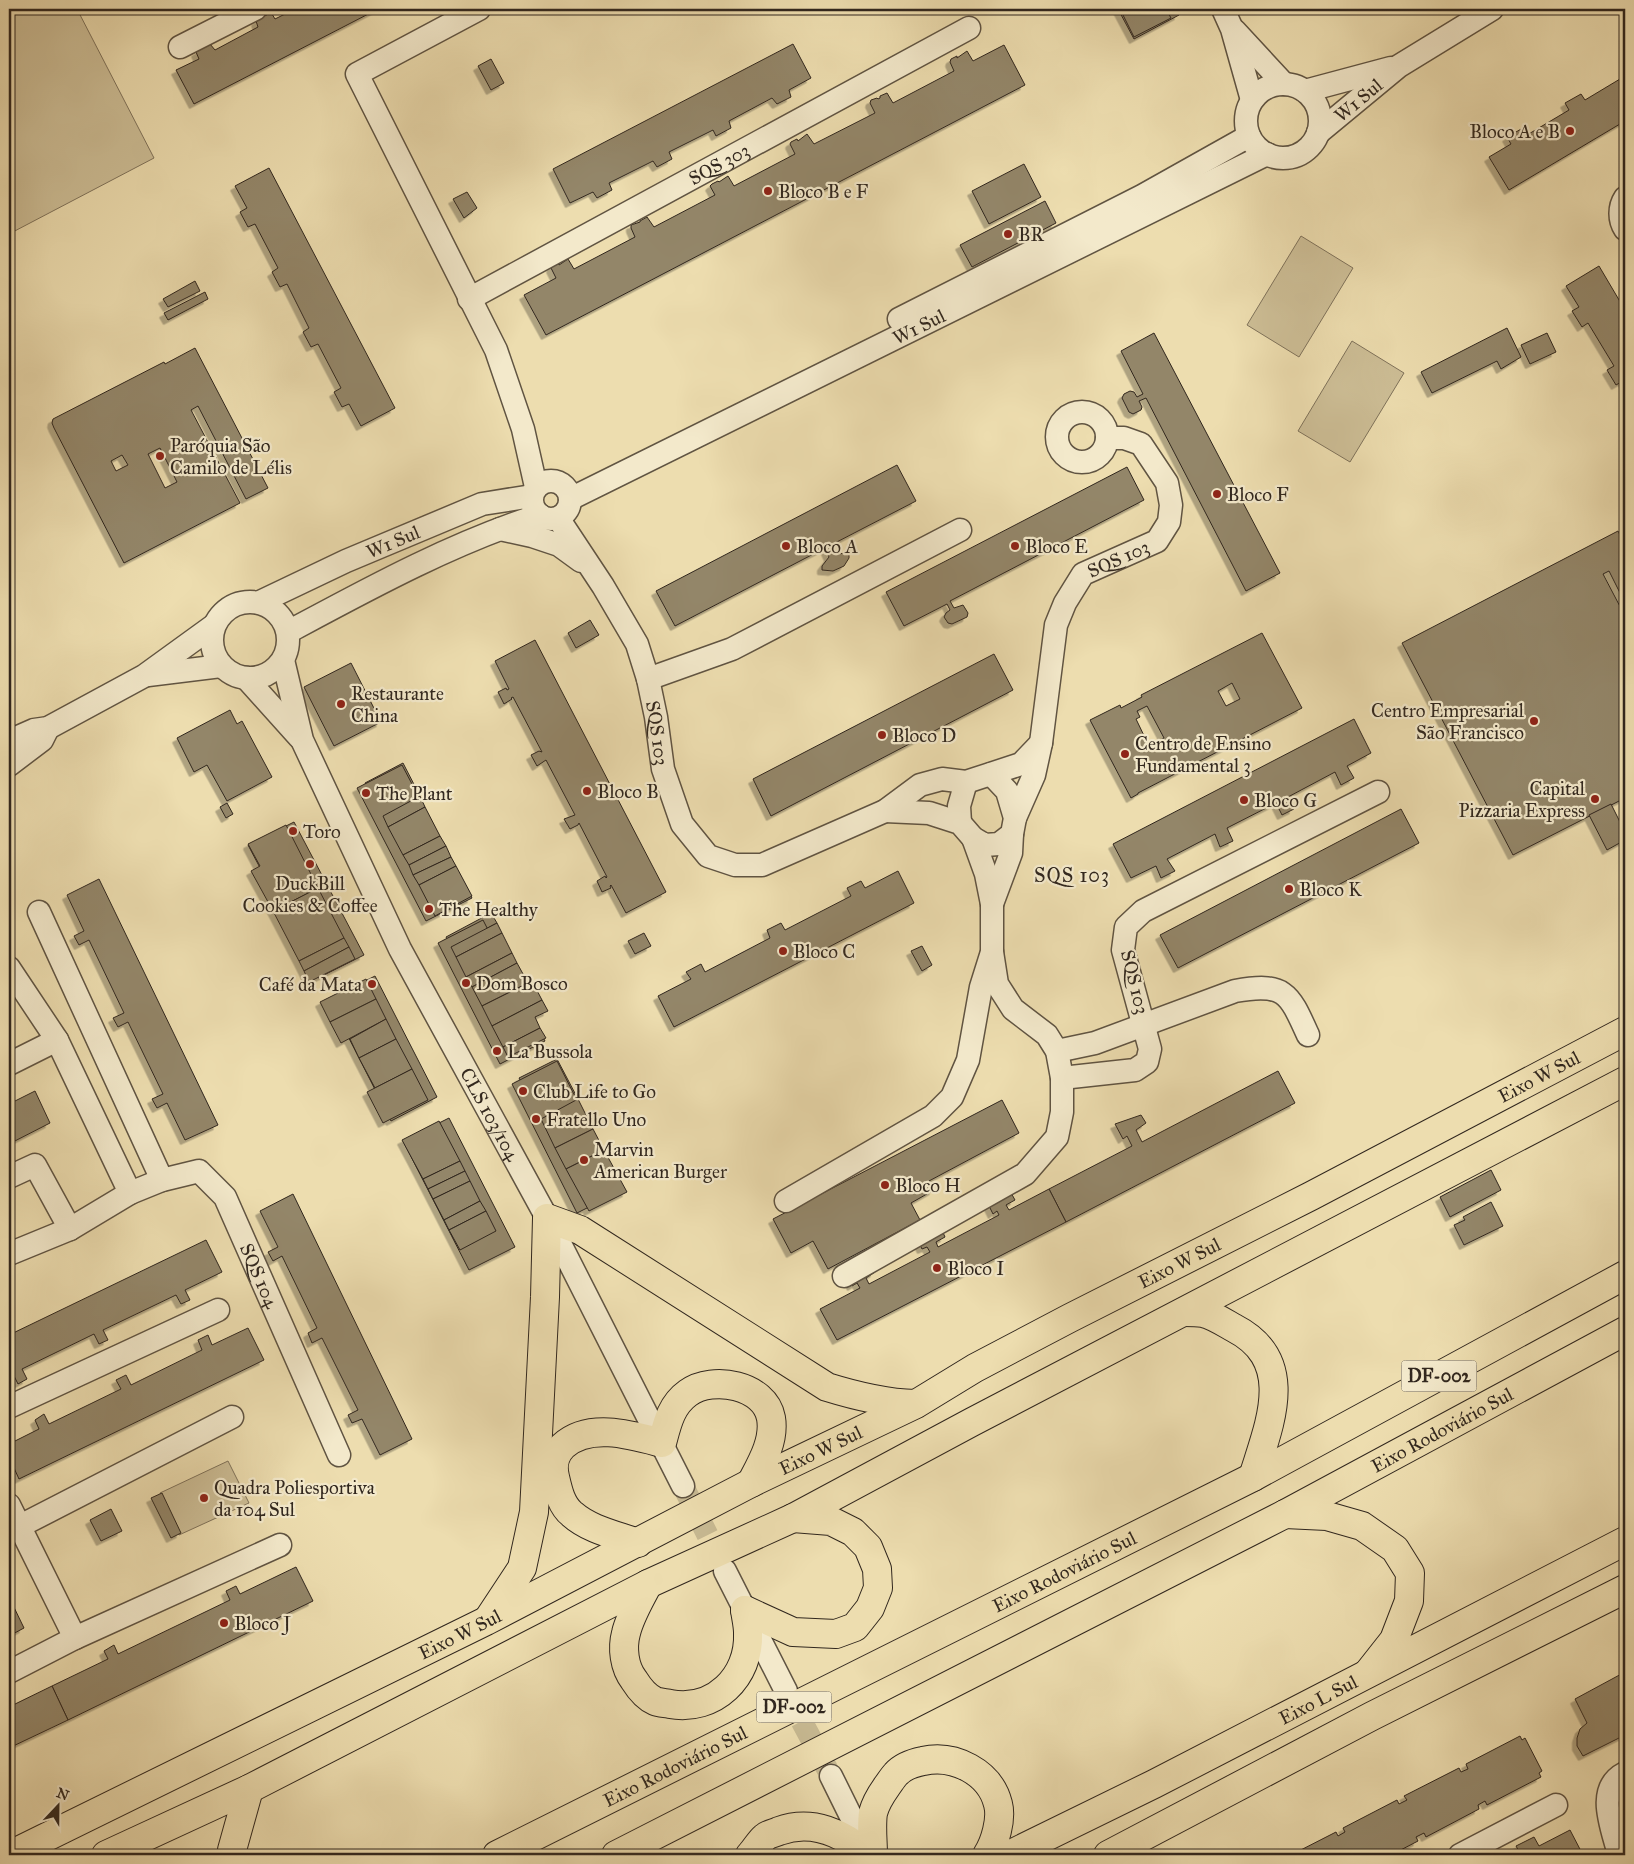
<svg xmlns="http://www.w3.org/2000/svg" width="1634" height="1864" viewBox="0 0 1634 1864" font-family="'IM FELL Great Primer',serif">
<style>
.green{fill:#cdbe96;stroke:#7f725a}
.building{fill:#938669;stroke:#31271e;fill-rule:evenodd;filter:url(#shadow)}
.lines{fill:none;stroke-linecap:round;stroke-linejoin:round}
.minor-tunnel{stroke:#c7b992;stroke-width:22;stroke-dasharray:22 11;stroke-linecap:butt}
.minor-casing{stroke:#605442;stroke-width:25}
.major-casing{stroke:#31271e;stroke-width:30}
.highway-casing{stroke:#31271e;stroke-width:30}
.minor{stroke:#f3e9cb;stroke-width:22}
.major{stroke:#edddaf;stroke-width:28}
.highway{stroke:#edddaf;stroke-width:28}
.poi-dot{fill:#8f2418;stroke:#f3e9cb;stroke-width:2}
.labels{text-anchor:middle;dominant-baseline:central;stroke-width:4.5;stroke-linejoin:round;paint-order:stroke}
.shield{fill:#f3e9cb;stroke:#6b6152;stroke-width:1}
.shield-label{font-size:18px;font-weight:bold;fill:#31271e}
.street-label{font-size:19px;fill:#31271e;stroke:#f3e9cb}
.poi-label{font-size:19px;fill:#31271e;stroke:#f3e9cb;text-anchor:start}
.neighbourhood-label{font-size:20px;letter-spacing:1px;fill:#31271e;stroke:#f3e9cb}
</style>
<defs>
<filter id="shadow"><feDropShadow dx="-4.5" dy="4.5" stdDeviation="0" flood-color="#0004"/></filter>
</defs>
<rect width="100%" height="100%" fill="#edddaf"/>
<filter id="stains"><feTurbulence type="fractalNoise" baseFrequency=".004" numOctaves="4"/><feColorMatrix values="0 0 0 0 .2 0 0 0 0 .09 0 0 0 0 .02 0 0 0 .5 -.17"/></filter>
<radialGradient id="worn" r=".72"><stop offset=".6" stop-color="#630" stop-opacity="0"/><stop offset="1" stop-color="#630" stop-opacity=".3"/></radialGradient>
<g class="green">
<path d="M9 9H77L154 158 9 234Z"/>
<path d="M1301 236 1353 268 1299 357 1247 325Z"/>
<path d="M1352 341 1404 373 1350 462 1298 431Z"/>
<path d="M228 1461 249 1503 179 1535 160 1493Z"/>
</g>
<g class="building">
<path d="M295 9H378L194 104 176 70 199 59 196 52 210 44 215 50 258 27 256 21 270 13 272 14 275 19Z"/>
<path d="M1118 9H1176L1179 15 1134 39Z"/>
<path d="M1120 9H1166L1171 18 1134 37Z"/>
<path d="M793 44 811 78 789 90 791 97 777 104 772 98 729 121 731 128 716 136 713 130 669 152 672 159 657 167 653 161 609 183 612 190 597 198 593 192 570 203 553 169Z"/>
<path d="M1004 45 1025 85 546 335 524 295 556 278 551 268 552 266 558 263 559 265 568 259 574 269 635 237 631 228V225L640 222V221L647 217 654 227 715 195 710 186 712 184 718 181 719 182 728 176 734 186 795 154 790 144 791 142 797 139 798 141 807 134 814 144 875 113 870 103 871 100 877 98 878 99 880 98V96L887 93 893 103 954 71 950 62 951 59 957 56V58L967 51 973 61Z"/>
<path d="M491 59 504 83 491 90 478 66Z"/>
<path d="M1625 76V121L1509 190 1489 157 1511 144 1507 137 1523 128 1527 135 1569 110 1565 103 1581 94 1585 100Z"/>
<path d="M1024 164 1041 197 989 224 972 191Z"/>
<path d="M269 168 395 408 361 426 349 404 342 407 334 392 341 388 318 344 311 347 303 332 309 328 287 284 280 287 272 272 278 268 255 224 248 227 240 212 247 208 235 186Z"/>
<path d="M467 192 477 208 464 218 453 199Z"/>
<path d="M1045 201 1056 223 972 267 960 245Z"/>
<path d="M1599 266 1625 310V385L1623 381 1616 385 1607 370 1614 366 1588 323 1582 327 1572 311 1579 307 1566 286Z"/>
<path d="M195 281 200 291 168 307 163 299Z"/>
<path d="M205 292 208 299 168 320 164 313Z"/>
<path d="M1507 328 1521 357 1501 369 1497 361 1432 393 1421 372Z"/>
<path d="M1154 333 1280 573 1246 591 1146 398 1139 401 1142 407 1141 410 1133 414 1129 412 1122 398 1124 394 1130 391 1134 392 1137 397 1143 394 1121 351Z"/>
<path d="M1547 333 1556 352 1530 364 1521 345Z"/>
<path d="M195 348 268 488 246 499 198 406 191 410 240 503 124 563 54 428 52 423 53 419 164 362 165 364ZM160 448 177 482 165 488 148 454ZM122 455 128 465 116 471 111 461Z"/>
<path d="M897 465 916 501 831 545 835 554 849 553V558L844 566 833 571 822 570V566L829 557 825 548 675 626 656 591Z"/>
<path d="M1127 467 1144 500 950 601 954 608 963 605 968 613 967 617 952 624 948 623 944 617 946 613 950 610 947 604 904 626 886 592Z"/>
<path d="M1618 531 1625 545V603L1609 571 1603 574 1625 616V798L1513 855 1402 643Z"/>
<path d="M590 620 599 635 576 648 568 633Z"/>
<path d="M1262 633 1302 708 1138 793V794L1131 798 1090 720 1120 705 1121 708 1142 697 1141 695ZM1232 683 1240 699 1226 706 1218 691ZM1147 706 1164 738 1149 746 1136 719 1140 717 1137 711Z"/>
<path d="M535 640 666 892 626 913 611 885 610 886 611 888 602 892 597 881 605 876 606 878 607 877 579 823 578 825 570 829 564 819 575 815 546 760 537 766 531 755 539 751 542 752 513 697 511 698 512 699 504 704 498 692 506 688 507 690 509 689 495 661Z"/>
<path d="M994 654 1013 690 771 816 753 779Z"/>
<path d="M351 663 381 722 334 746 304 687Z"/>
<path d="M230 710 237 724 242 721 272 777 227 801 207 765 194 772 177 738Z"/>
<path d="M1354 719 1371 753 1347 766 1354 778 1341 785 1335 772 1288 797 1294 809 1282 815 1276 803 1227 828 1233 841 1220 847 1215 834 1167 859 1175 871 1161 878 1156 866 1131 878 1113 844Z"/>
<path d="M403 763 420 796 383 816 365 783Z"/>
<path d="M402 765 472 898 426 921 357 788Z"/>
<path d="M420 796 425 807 388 827 383 816Z"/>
<path d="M227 803 233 814 226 818 220 807Z"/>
<path d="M1611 804 1625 832V840L1607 850 1589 815Z"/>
<path d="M425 807 440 836 403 855 388 827Z"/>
<path d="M1401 809 1419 843 1178 968 1160 935Z"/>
<path d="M294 822 364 955 318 978 248 845Z"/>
<path d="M286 825 318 888 273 911 251 871 260 866 248 844Z"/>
<path d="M440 836 446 846 409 865 403 855Z"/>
<path d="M446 846 451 857 413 875 409 865Z"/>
<path d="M451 857 456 866 419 885 413 875Z"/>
<path d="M456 866 472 896 435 916 419 885Z"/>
<path d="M898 871 914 903 674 1027 658 996 691 979 686 972 701 964 705 972 770 938 767 930 781 923 785 930 851 896 847 888 861 881 865 888Z"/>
<path d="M99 879 218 1125 185 1140 167 1103 157 1108 152 1099 163 1094 128 1022 118 1027 113 1018 124 1013 89 940 79 945 74 936 84 931 67 895Z"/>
<path d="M318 888 344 938 299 961 273 911Z"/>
<path d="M491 913 497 923 451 947 446 937Z"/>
<path d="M483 920 545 1041 500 1064 438 943Z"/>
<path d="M497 923 502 933 456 957 451 947Z"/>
<path d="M502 933 512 953 466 977 456 957Z"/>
<path d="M644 933 651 946 635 954 628 941Z"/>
<path d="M344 938 349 947 304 971 299 961Z"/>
<path d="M922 946 932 965 922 971 911 951Z"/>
<path d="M349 947 355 959 309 982 304 971Z"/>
<path d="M512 953 517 963 472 987 466 977Z"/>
<path d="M517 963 528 983 482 1006 472 987Z"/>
<path d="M375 976 437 1097 391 1121 329 999Z"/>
<path d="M366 979 376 999 330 1022 320 1002Z"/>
<path d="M532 981 542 1000 492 1026 482 1006Z"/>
<path d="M376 999 386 1019 341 1043 330 1022Z"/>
<path d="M542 1000 548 1011 535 1017 540 1028 503 1047 492 1026Z"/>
<path d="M386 1019 396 1039 359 1058 350 1039Z"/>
<path d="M540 1028 546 1038 508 1057 503 1047Z"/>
<path d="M396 1039 412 1069 375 1088 359 1058Z"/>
<path d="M557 1059 578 1099 541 1119 519 1078Z"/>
<path d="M557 1061 623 1190 577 1213 512 1084Z"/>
<path d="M412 1069 428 1100 383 1123 367 1092Z"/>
<path d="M1278 1071 1295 1103 1066 1222 1049 1189 1132 1146 1127 1136 1123 1139 1115 1124 1141 1115 1146 1123 1136 1130 1142 1142Z"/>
<path d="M35 1091 50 1123 9 1144V1104Z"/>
<path d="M578 1099 593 1129 555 1148 541 1119Z"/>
<path d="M1002 1100 1019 1133 929 1181 934 1190 911 1203 920 1220 828 1269 813 1241 791 1253 773 1219Z"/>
<path d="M449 1118 515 1247 469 1270 403 1141Z"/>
<path d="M439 1121 460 1161 423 1179 402 1140Z"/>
<path d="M593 1129 604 1150 566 1169 555 1148Z"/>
<path d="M604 1150 627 1192 589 1211 566 1169Z"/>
<path d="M460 1161 465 1171 428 1189 423 1179Z"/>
<path d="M1491 1170 1501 1190 1450 1217 1440 1197Z"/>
<path d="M465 1171 470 1181 433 1199 428 1189Z"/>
<path d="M470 1181 480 1201 444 1220 433 1199Z"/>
<path d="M1049 1189 1066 1222 837 1340 820 1309 860 1288 857 1283 852 1286 847 1274 871 1264 875 1272 866 1278 869 1284 930 1252 927 1247 922 1249 917 1239 941 1228 945 1237 936 1242 938 1247 999 1215 997 1211 993 1214 987 1202 1010 1191 1015 1200 1006 1205 1009 1210Z"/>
<path d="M293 1194 412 1439 380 1455 362 1419 352 1423 348 1415 358 1410 322 1338 312 1343 308 1333 317 1328 282 1256 273 1261 268 1252 278 1247 260 1211Z"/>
<path d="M480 1201 486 1211 449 1230 444 1220Z"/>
<path d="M1491 1202 1503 1226 1464 1245 1454 1225 1465 1220 1463 1217Z"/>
<path d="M486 1211 496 1231 460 1250 449 1230Z"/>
<path d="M206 1240 222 1272 185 1290 190 1300 181 1304 176 1295 103 1330 108 1340 99 1344 94 1334 22 1369 27 1379 18 1384 13 1374 9 1376V1335Z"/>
<path d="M248 1328 264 1360 19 1479 9 1457V1444L39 1429 35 1420 44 1414 49 1424 121 1389 116 1380 126 1375 131 1385 202 1350 198 1340 208 1335 212 1345Z"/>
<path d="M162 1493 181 1533 171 1538 151 1498Z"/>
<path d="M111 1509 122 1531 101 1541 90 1520Z"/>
<path d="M296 1567 313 1601 68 1720 52 1686 108 1659 104 1651 114 1645 118 1654 230 1600 226 1591 236 1586 240 1594Z"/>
<path d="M9 1597 24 1628 9 1636Z"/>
<path d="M1625 1672V1735L1583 1756 1577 1746V1738L1580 1729 1587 1723 1575 1699Z"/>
<path d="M52 1686 68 1720 9 1748V1707Z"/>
<path d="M1520 1736 1522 1740 1525 1738 1542 1771 1539 1773 1541 1777 1487 1805 1485 1801 1478 1805 1479 1809 1426 1837 1424 1833 1416 1837 1418 1841 1391 1855H1291L1336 1832 1338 1836 1345 1832 1343 1828 1397 1800 1399 1804 1407 1800 1404 1796 1459 1768 1461 1772 1468 1769 1466 1764Z"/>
<path d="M1570 1830 1583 1855H1521L1516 1846 1534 1837 1539 1846Z"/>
</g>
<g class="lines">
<g class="minor-tunnel">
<path d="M683 1486 724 1568"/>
<path d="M786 1692 831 1776"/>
</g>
<defs>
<g id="minor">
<path d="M479 9 357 74 496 350 523 429 536 487"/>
<path d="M1223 9 1232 29 1252 100"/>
<path d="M1235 31 1284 84"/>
<path d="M180 47 255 9"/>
<circle cx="1283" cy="121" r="37"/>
<path d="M1305 91 1391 68"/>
<path id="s1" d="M1318 133 1399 66 1492 9"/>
<path d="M1625 198C1619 207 1619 220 1625 229"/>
<path id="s2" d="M469 299 969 28"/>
<path d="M899 319 1142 196 1249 136"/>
<circle cx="1082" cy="437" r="25"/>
<circle cx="551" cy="500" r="19"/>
<path id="s3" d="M570 499 1267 154"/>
<path d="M558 518 603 586 637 644 648 679 732 649 960 530"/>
<path d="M500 529 532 536 559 545 581 561"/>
<circle cx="250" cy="640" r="38"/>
<path id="s4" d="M260 602 346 561 482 504 532 496"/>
<path d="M288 632C368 589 452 543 540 515"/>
<path id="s5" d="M283 660 302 740 400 949 547 1218 683 1486"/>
<path d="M148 675 221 666"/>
<path d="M246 678 299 737"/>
<path id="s6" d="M648 679 656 717 663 769 682 824 708 856 735 865H762L885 811 920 785 942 779 966 782 1021 764 1041 743"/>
<path d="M9 741 34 730 48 728 144 676 213 626"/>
<path d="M9 765 42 740 48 728"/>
<path d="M885 811 929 813 960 823 973 838 985 845 999 844 1012 834 1015 818 1007 791 991 774"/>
<path id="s7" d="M1015 818 1034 775 1041 743 1056 625 1065 603 1083 574 1157 541 1169 522 1171 505 1167 483 1141 444 1124 438H1107"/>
<path d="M960 823 959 806 966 782"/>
<path d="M992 904 1011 853 1012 834"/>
<path d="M39 912 162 1180"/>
<path d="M9 968 57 1040 130 1193"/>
<path d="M1057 1051 1095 1043 1235 991C1285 982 1289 993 1308 1035"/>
<path d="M9 1064 57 1040"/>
<path d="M1062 1078 1135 1070 1147 1062 1150 1049 1123 950 1126 927 1143 911 1378 792"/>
<path d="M9 1177 35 1165 70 1229"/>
<path d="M786 1201 933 1116 952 1097 968 1060 981 987 992 952V904L986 874 973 838"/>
<path id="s8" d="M9 1254 70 1229 130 1193 162 1180 199 1171 225 1197 339 1455"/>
<path d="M844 1276 1025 1174 1057 1137 1062 1112V1078L1057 1051 1047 1035 1013 1009 997 984 992 952"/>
<path d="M9 1407 218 1310"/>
<path d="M9 1505 75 1638"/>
<path d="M20 1526 232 1417"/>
<path d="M725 1571 786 1691"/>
<path d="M9 1672 75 1638 280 1545"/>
<path d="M831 1776 870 1855"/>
<path d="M1460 1855 1556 1805"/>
<path d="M1619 1855C1613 1829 1594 1789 1625 1773"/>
</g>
<g id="major">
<path d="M638 1543C616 1535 590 1530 572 1514 561 1505 558 1490 555 1477 552 1465 554 1455 563 1446 589 1422 632 1435 662 1443 667 1424 671 1405 688 1393 713 1375 765 1385 771 1418 775 1441 761 1464 751 1483"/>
<path d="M648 1584C640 1600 630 1616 626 1633 622 1648 624 1667 634 1680 639 1688 646 1697 655 1701 660 1703 666 1703 670 1704 714 1712 750 1677 748 1633 748 1625 746 1618 745 1610"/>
<path d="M745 1610 793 1632 836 1634 855 1627 870 1608 878 1588 877 1569 868 1547 853 1532 831 1521 793 1518"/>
<path d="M489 1618 522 1568 534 1512 545 1297 547 1218 580 1230 827 1387C856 1396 884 1403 915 1404"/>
<path id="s9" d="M10 1855 486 1621 751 1483 916 1404 975 1368 1070 1318 1311 1196 1625 1031"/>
<path d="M106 1855 249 1789 648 1584 793 1518 972 1422 1625 1081"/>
<path d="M750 1855C755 1850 759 1842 765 1837 768 1834 775 1833 779 1831 812 1819 843 1833 868 1855"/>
<path d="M873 1855C873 1842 871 1826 873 1813 875 1805 882 1793 887 1786 890 1782 893 1777 896 1774 903 1766 913 1763 923 1761 954 1754 990 1772 998 1804 1002 1819 995 1843 987 1855"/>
<path id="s10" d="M1009 1855 1154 1784 1625 1541"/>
<path d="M1108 1855 1372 1716 1625 1589"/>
</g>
<g id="highway">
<path d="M1184 1312C1190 1312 1197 1312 1203 1313 1213 1315 1225 1323 1234 1328 1298 1361 1269 1425 1253 1477"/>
<path d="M1285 1514 1327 1516 1362 1526 1395 1549 1410 1573 1409 1601 1394 1640 1368 1673"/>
<path d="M234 1855 232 1850 249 1789"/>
<path id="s11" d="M497 1855 1253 1477 1625 1275"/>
<path id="s12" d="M616 1855 1285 1514 1625 1331"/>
</g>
</defs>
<use href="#minor" class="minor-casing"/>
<use href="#major" class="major-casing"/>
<use href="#highway" class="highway-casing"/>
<use href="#minor" class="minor"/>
<use href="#major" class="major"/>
<use href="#highway" class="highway"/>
</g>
<g class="poi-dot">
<circle cx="1570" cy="131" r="5"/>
<circle cx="768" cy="191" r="5"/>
<circle cx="1008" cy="234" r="5"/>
<circle cx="160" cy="456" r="5"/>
<circle cx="1217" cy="494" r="5"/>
<circle cx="786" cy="546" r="5"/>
<circle cx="1015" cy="546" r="5"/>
<circle cx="341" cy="704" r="5"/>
<circle cx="1534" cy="721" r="5"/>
<circle cx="882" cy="735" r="5"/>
<circle cx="1125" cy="754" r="5"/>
<circle cx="587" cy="791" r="5"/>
<circle cx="366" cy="793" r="5"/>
<circle cx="1595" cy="799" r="5"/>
<circle cx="1244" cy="800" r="5"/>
<circle cx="293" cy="831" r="5"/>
<circle cx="310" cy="864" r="5"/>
<circle cx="1289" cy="889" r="5"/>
<circle cx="429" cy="909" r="5"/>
<circle cx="783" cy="951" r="5"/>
<circle cx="466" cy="983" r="5"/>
<circle cx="372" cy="984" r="5"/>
<circle cx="497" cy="1051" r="5"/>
<circle cx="523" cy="1091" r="5"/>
<circle cx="536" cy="1119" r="5"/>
<circle cx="584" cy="1160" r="5"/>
<circle cx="885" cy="1185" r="5"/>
<circle cx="937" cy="1268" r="5"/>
<circle cx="204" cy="1498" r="5"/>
<circle cx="224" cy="1623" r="5"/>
</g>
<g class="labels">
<g class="shield">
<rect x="1401.5" y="1360.5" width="75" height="31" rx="4"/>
<rect x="756.5" y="1691.5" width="75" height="31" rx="4"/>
</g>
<g class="shield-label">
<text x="1439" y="1376">DF-002</text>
<text x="794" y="1707">DF-002</text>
</g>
<g class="street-label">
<text stroke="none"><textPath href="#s1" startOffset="52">W1 Sul</textPath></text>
<text stroke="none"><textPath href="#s2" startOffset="284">SQS 303</textPath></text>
<text stroke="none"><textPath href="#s3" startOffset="389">W1 Sul</textPath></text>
<text stroke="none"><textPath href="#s4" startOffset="146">W1 Sul</textPath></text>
<text stroke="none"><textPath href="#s7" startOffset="295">SQS 103</textPath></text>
<text stroke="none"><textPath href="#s6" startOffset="55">SQS 103</textPath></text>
<text transform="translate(1135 982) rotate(76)">SQS 103</text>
<text stroke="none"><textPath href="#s9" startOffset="1716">Eixo W Sul</textPath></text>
<text stroke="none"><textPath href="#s5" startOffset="501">CLS 103/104</textPath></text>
<text stroke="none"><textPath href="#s9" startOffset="1311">Eixo W Sul</textPath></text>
<text stroke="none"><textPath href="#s8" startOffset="331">SQS 104</textPath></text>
<text stroke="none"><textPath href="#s12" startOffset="929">Eixo Rodoviário Sul</textPath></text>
<text stroke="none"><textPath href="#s9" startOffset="906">Eixo W Sul</textPath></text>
<text stroke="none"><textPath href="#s11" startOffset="634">Eixo Rodoviário Sul</textPath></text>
<text stroke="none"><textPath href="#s9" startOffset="501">Eixo W Sul</textPath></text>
<text stroke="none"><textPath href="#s10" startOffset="346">Eixo L Sul</textPath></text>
<text stroke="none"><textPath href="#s11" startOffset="199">Eixo Rodoviário Sul</textPath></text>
</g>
<g class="poi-label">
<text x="1560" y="131" text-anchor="end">Bloco A e B</text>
<text x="778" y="191">Bloco B e F</text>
<text x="1018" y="234">BR</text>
<text x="170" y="445">Paróquia São<tspan x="170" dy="22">Camilo de Lélis</tspan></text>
<text x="1227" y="494">Bloco F</text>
<text x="796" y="546">Bloco A</text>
<text x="1025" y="546">Bloco E</text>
<text x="351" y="693">Restaurante<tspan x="351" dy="22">China</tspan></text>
<text x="1524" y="710" text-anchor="end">Centro Empresarial<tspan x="1524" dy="22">São Francisco</tspan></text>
<text x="892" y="735">Bloco D</text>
<text x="1135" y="743">Centro de Ensino<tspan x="1135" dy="22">Fundamental 3</tspan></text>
<text x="1585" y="788" text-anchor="end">Capital<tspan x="1585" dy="22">Pizzaria Express</tspan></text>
<text x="597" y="791">Bloco B</text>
<text x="376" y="793">The Plant</text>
<text x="1254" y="800">Bloco G</text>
<text x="303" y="831">Toro</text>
<text x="310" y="883" text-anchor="middle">DuckBill<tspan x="310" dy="22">Cookies &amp; Coffee</tspan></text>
<text x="1299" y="889">Bloco K</text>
<text x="439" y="909">The Healthy</text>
<text x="793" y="951">Bloco C</text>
<text x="476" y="983">Dom Bosco</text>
<text x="362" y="984" text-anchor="end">Café da Mata</text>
<text x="507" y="1051">La Bussola</text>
<text x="533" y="1091">Club Life to Go</text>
<text x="546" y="1119">Fratello Uno</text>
<text x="594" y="1149">Marvin<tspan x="594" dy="22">American Burger</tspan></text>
<text x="895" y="1185">Bloco H</text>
<text x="947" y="1268">Bloco I</text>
<text x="214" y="1487">Quadra Poliesportiva<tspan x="214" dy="22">da 104 Sul</tspan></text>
<text x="234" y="1623">Bloco J</text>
</g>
<g class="neighbourhood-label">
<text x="1072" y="875">SQS 103</text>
</g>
</g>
<rect width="1634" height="1864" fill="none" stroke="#edddaf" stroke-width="30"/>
<rect x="10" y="10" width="1614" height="1844" fill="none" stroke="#31271e" stroke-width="2.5"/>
<rect x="15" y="15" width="1604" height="1834" fill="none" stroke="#31271e"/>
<g transform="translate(58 1806) rotate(22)" stroke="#f3e9cb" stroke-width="4" paint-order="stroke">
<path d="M0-4L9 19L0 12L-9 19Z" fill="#31271e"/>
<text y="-8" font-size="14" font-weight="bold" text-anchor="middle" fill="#31271e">N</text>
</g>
<rect width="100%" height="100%" filter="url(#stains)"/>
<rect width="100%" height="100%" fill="url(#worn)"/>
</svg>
